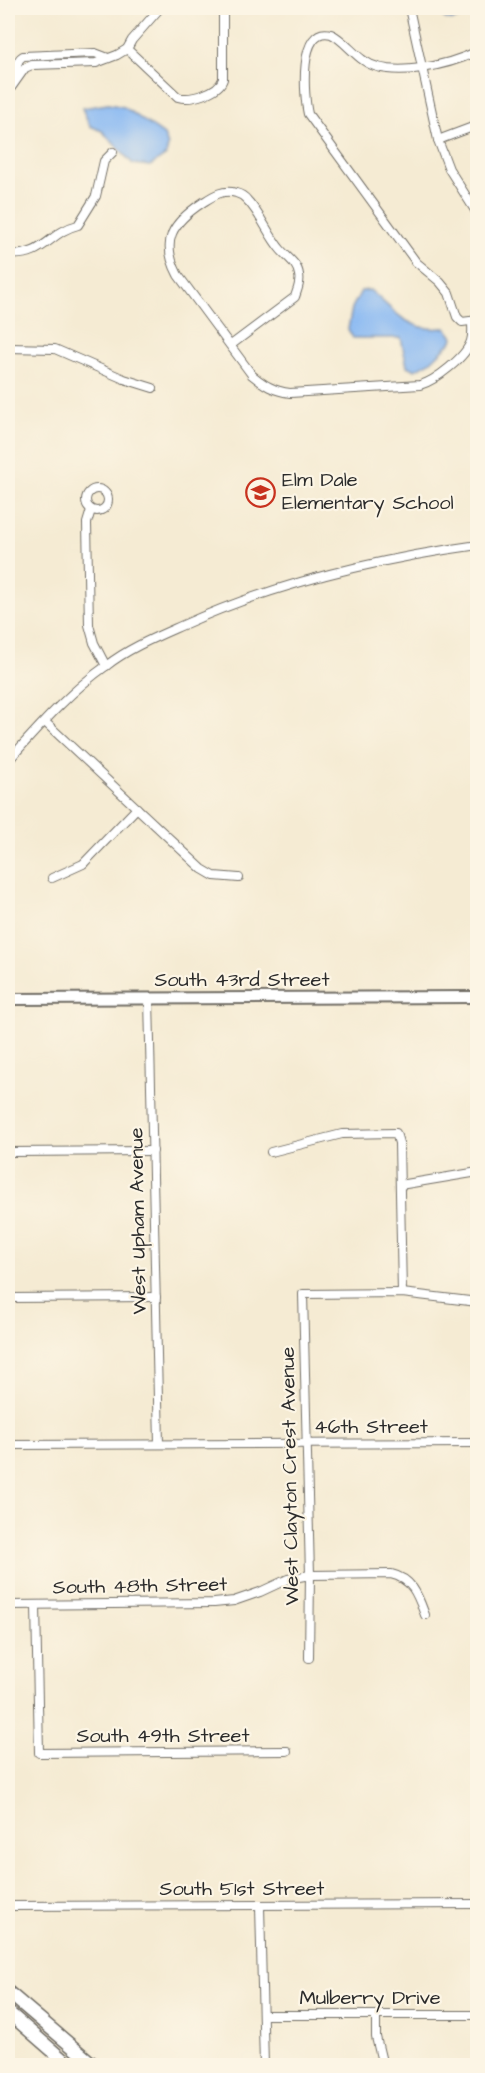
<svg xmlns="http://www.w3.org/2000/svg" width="485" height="2073" viewBox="0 0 485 2073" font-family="'Architects Daughter',sans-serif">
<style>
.water{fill:#87b8f3;stroke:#59728f;stroke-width:1.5}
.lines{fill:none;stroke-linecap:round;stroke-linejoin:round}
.street-casing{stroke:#726e66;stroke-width:10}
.secondary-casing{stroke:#726e66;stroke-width:14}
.primary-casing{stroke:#726e66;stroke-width:15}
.street{stroke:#fff;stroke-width:8}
.secondary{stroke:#fff;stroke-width:10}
.primary{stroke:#fff;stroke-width:12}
.labels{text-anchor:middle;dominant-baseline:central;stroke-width:4.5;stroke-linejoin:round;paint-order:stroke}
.poi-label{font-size:20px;fill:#2b2b2b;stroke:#fcf5e5;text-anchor:start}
.street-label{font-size:20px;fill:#2b2b2b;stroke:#fcf5e5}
</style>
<rect width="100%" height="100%" fill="#fcf5e5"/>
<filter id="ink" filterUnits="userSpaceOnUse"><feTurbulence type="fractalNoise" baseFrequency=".0167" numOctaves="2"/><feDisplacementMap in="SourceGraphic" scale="12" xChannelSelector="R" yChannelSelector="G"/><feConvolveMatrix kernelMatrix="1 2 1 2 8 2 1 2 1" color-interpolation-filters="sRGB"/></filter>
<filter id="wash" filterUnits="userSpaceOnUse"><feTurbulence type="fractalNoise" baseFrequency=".008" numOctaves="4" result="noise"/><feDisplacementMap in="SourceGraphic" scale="24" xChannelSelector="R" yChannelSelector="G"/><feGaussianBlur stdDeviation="1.35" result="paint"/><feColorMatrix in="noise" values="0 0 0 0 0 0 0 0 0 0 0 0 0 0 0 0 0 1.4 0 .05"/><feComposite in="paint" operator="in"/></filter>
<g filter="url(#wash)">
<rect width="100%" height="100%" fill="#f5ebd3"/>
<g class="water">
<path d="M438 8H469C459 22 445 26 438 8Z"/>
<path d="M108 104 124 107 164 135 168 146 166 155 150 166 133 164 102 131 90 126 82 108Z"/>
<path d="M370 290C387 304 403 325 427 328 433 329 440 328 446 328L453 337 452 341 430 362 415 370 407 366 401 338H353L348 329 352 308 361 291Z"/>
</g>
</g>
<g filter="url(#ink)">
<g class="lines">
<defs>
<g id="street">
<path d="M409 8 438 140 449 169 478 215"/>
<path d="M127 49 178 97C191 101 219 92 223 79V8"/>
<path d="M478 51C449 65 390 80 363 60 354 54 340 37 331 34 298 25 304 97 308 114L416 262 440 282 449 293 457 317 462 322 478 320"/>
<path d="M17 78C17 70 15 61 23 56L95 53 108 58"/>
<path d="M8 92 25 68 32 65 96 63 117 55 127 49 132 40 160 8"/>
<path d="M438 140 478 125"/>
<path d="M8 254C44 258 49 232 78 225L96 196 104 161 113 152"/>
<path d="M231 345 295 297C297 290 301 283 299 275 298 264 288 258 281 250 268 235 261 214 247 200 244 196 240 194 236 193 222 189 213 196 202 203 172 223 160 241 178 275L252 375C264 385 274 391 290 393L420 385C435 381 466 357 471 341 473 335 472 328 472 322"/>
<path d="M8 348 55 349 124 379 153 388"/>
<circle cx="97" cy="500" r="11"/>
<path d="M91 510 87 523 89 625 94 643 106 666"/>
<path d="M45 722 202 869 214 876 239 878"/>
<path d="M8 761C38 728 69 692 106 666 129 648 156 637 183 625 276 583 377 559 478 545"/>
<path d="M52 878 83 864 137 808"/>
<path d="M149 998 159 1444"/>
<path d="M8 1152 153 1151"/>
<path d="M271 1152 342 1134 396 1133 399 1143 402 1293"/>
<path d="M400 1185 478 1172"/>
<path d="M8 1298 156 1297"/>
<path d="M8 1445 478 1443"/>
<path d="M8 1605 214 1603 234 1601 260 1592 288 1579 310 1575 391 1574C413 1579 418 1596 425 1615"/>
<path d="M36 1605 39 1753 287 1751"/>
<path d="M309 1658 310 1575 303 1294 402 1293 478 1302"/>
<path d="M8 1906 478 1904"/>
<path d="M260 1906 264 2066"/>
<path d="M263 2015H478"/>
<path d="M376 2016V2037L383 2066"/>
</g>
<path id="secondary" d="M8 999 478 997"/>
<g id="primary">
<path d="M8 1992 95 2066"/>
<path d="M8 2012 70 2066"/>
</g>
</defs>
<use href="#street" class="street-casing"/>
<use href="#secondary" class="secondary-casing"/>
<use href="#primary" class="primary-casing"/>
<use href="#street" class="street"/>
<use href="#secondary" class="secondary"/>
<use href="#primary" class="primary"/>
</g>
</g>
<defs>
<symbol id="school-ring" viewBox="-11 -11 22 22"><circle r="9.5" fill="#fcf5e5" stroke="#c8321e" stroke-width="1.5"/><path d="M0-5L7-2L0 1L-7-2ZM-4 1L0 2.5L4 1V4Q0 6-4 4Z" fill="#c8321e"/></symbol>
</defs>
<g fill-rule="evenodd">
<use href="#school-ring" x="244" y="476" width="33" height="33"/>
</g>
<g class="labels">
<g class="poi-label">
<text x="282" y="480">Elm Dale<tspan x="282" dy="23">Elementary School</tspan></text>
</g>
<g class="street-label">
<text x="242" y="980">South 43rd Street</text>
<text transform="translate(138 1221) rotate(-91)">West Upham Avenue</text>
<text x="371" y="1427">46th Street</text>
<text transform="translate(290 1476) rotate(-91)">West Clayton Crest Avenue</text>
<text transform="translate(140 1586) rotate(-1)">South 48th Street</text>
<text x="163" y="1736">South 49th Street</text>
<text x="242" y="1889">South 51st Street</text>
<text x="370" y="1998">Mulberry Drive</text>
</g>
</g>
<rect width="485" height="2073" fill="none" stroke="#fcf5e5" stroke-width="30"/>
</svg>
